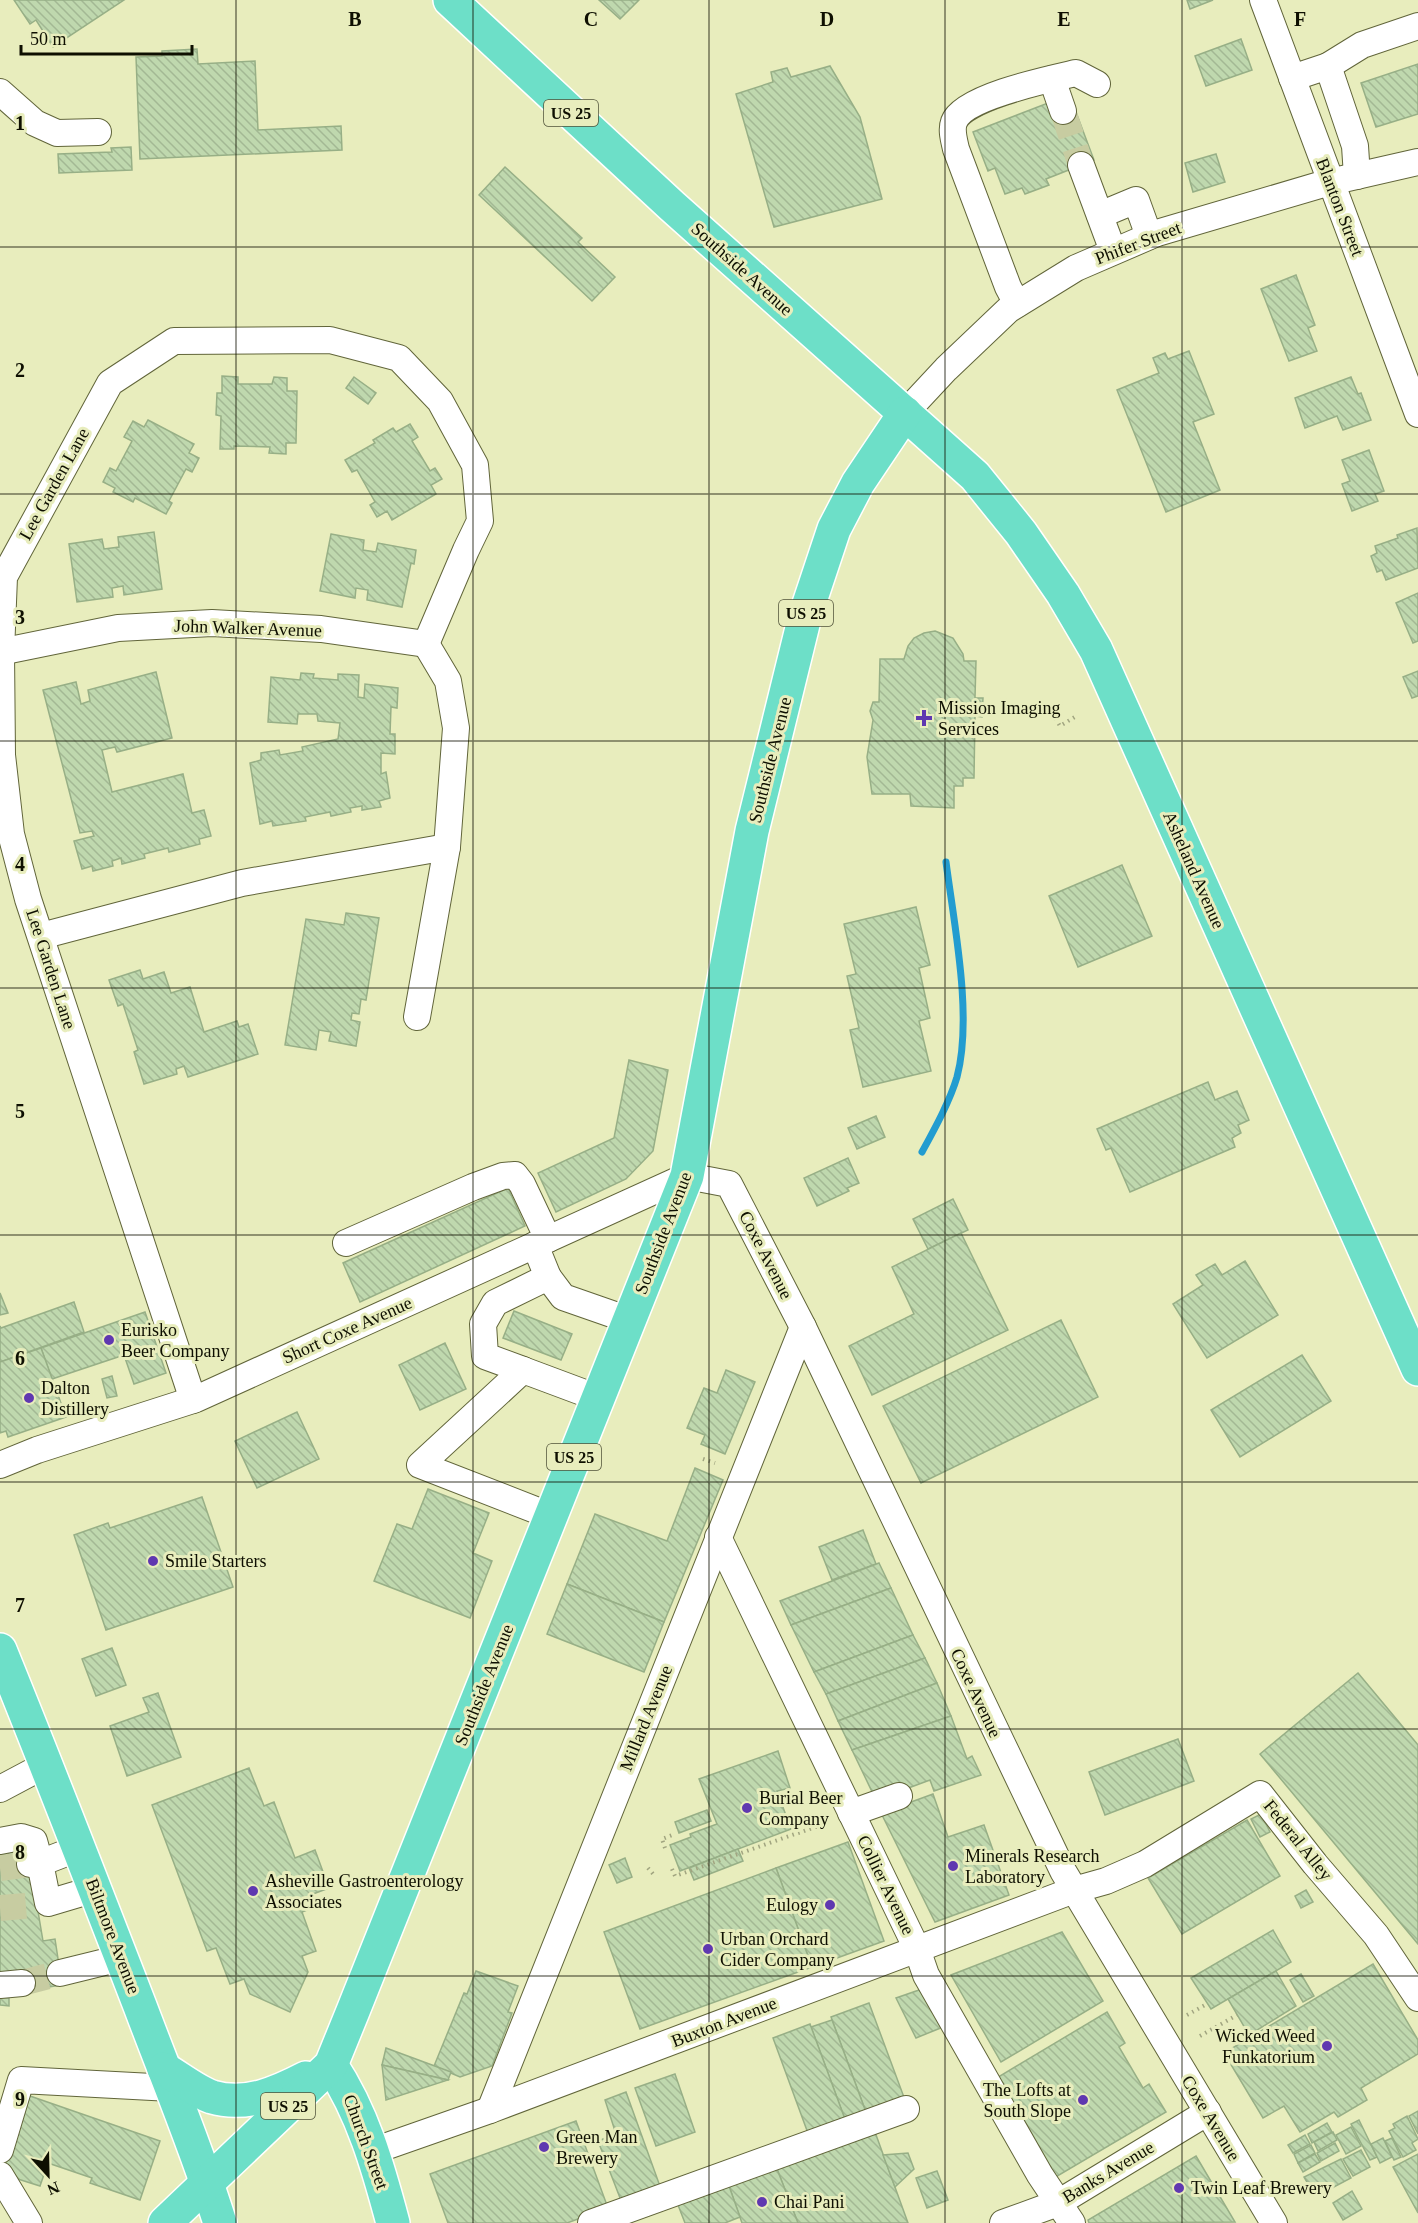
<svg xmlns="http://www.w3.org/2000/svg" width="1418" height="2223" viewBox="0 0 1418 2223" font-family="'Times New Roman',serif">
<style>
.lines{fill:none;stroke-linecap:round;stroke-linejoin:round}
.stream{stroke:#229cd0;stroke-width:7}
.building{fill:url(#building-back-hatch);stroke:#97af86;stroke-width:1.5}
.minor-tunnel{stroke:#c7cca1;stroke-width:26;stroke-dasharray:26 13;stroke-linecap:butt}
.minor-casing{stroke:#61653a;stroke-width:28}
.major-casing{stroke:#fff;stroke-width:36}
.path{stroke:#a1a580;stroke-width:4;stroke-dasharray:1.5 4.5;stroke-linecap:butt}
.minor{stroke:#fff;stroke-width:26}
.major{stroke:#6ddfc8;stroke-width:33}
.grid{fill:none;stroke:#0e0f01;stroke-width:1.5;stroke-opacity:0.55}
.poi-dot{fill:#5f38b0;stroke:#e8edbd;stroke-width:2}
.labels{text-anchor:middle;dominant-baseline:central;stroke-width:6;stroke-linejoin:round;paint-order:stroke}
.shield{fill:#e8edbd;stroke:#4f5239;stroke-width:1.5}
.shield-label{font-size:16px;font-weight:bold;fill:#0e0f01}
.street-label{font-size:18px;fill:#0e0f01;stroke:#e8edbd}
.poi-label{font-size:18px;fill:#0e0f01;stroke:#e8edbd;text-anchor:start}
.grid-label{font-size:20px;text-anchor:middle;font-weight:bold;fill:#0e0f01;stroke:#e8edbd;stroke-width:6;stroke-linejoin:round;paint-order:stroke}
</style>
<defs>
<pattern id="building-back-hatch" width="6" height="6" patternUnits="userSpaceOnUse" patternTransform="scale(1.5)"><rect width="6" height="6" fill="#bfd8ae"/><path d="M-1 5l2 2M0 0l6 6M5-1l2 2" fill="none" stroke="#a3b894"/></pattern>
</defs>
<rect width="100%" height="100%" fill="#e8edbd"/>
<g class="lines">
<path class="stream" d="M922 1152C934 1130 950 1101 957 1077 973 1017 954 924 946 862"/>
</g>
<g class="building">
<path d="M14 0H124L53 47 36 20 30 24Z"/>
<path d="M599 0H639L620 19Z"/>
<path d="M1187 0H1213L1190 9Z"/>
<path d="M1241 39 1252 70 1206 86 1195 56Z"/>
<path d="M197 49 198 64 255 61 258 130 341 126 342 150 140 159 136 57 162 56V51Z"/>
<path d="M1418 64V114L1376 127 1361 83Z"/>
<path d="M830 66 860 117 882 199 774 227 736 94 773 82 771 72 787 68 791 77Z"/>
<path d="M1048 103 1074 107 1094 160 1046 179 1049 185 1025 194 1022 188 1005 194 995 168 988 171 973 132Z"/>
<path d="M131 147 132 170 59 173 58 154 112 152 111 148Z"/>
<path d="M1216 154 1225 182 1193 192 1185 163Z"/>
<path d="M505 167 582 238 578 242 615 277 592 301 479 195Z"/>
<path d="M1296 275 1315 325 1308 328 1317 351 1289 361 1261 289Z"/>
<path d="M1189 351 1214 414 1193 422 1220 490 1166 512 1117 390 1159 373 1153 358 1165 353 1168 359Z"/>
<path d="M222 376 238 377V384H272L274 377 287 378V391H297L296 443H286V454L269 453 270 447 234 446V449H220L221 416 216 415 217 393H222Z"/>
<path d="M354 377 376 393 368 404 346 388Z"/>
<path d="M1351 377 1358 394 1361 393 1371 420 1343 430 1337 416 1305 428 1295 398Z"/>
<path d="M148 420 194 444 189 453 199 458 192 472 186 469 169 501 172 503 166 514 135 498 133 502 113 492 115 488 103 482 110 468 116 471 132 441 124 437 133 421 144 427Z"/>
<path d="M410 424 418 437 412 441 430 471 435 468 442 479 431 485 436 494 392 520 387 511 377 517 370 505 375 502 357 470 352 472 345 460 375 443 373 440 393 428 396 432Z"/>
<path d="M1369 450 1384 491 1375 494 1378 501 1352 511 1342 484 1350 481 1342 460Z"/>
<path d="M1417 528 1418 568 1386 580 1382 570 1377 572 1371 556 1377 553 1375 546 1398 538 1397 535Z"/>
<path d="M154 532 162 589 124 595 123 586 112 588 113 597 77 602 69 544 102 539 104 549 119 547 118 537Z"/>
<path d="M331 534 364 540 363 550 376 552 378 543 416 550 414 564 411 563 402 607 367 600 368 590 356 588 355 598 320 591Z"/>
<path d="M1418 593V641L1413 643 1396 603Z"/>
<path d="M935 631 953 638 963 654 964 661H976L975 698H983L982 717 975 716 974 778H963V786H954V808L911 806 910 794H872L867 757 873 720 870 711 873 702H879L880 659H904L908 646 914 638 924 633Z"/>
<path d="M1418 671V696L1412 698 1403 677Z"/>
<path d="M156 672 172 738 117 752 115 747 102 750 112 792 183 774 192 813 204 810 211 836 199 839 200 844 169 852 168 848 144 854 145 858 122 864 121 858 112 861 113 866 93 871 92 866 82 869 74 841 94 836 92 831 80 833 43 690 76 682 81 704 90 701 88 690Z"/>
<path d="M301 673 314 674 313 678 338 680V674L359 675 358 697 364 698 365 684 398 688 397 708 391 707 390 734H395V754L381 753V774L386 772 390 798 379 801 381 807 362 810V806L350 808 351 812 331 816 330 812 305 817 306 821 273 826 272 821 260 824 250 763 261 760V753L279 750 280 755 303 751 302 747 338 739 340 723 318 721 317 714H298L297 724 268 722 271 677 300 680Z"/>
<path d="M1122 865 1152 936 1078 967 1049 896Z"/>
<path d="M916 907 930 965 919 968 930 1018 919 1021 931 1071 863 1087 850 1030 859 1028 847 976 856 974 844 924Z"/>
<path d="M346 913 379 918 366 1000 361 999 359 1014 352 1013 351 1020 360 1022 356 1046 329 1041 331 1032 319 1030 316 1050 285 1045 306 919 344 925Z"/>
<path d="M140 970 143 979 164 972 171 993 190 987 204 1032 237 1021 239 1027 248 1024 258 1054 188 1077 184 1066 176 1069 177 1074 144 1084 134 1052 138 1050 123 1004 118 1006 109 980Z"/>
<path d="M629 1060 668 1070 653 1151 626 1179 556 1212 538 1173 614 1138Z"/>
<path d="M1208 1082 1215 1100 1237 1091 1249 1120 1238 1125 1241 1133 1232 1138 1235 1147 1130 1192 1111 1148 1106 1150 1097 1129Z"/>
<path d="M876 1116 885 1137 857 1149 848 1128Z"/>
<path d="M848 1158 859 1183 847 1188 849 1191 817 1206 804 1178Z"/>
<path d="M508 1188 525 1226 360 1302 343 1263Z"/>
<path d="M953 1199 968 1230 928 1249 913 1219Z"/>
<path d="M961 1233 1008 1330 872 1395 849 1346 914 1314 892 1267Z"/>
<path d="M1245 1261 1278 1315 1207 1358 1173 1304 1203 1285 1196 1275 1215 1264 1222 1275Z"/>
<path d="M0 1293 8 1313 0 1315Z"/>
<path d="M74 1302 84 1332 0 1362V1326L1 1328Z"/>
<path d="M514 1311 572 1334 561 1360 503 1338Z"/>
<path d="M145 1312 166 1373 134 1384 124 1355 52 1379 41 1348Z"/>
<path d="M1061 1320 1098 1397 921 1483 883 1406Z"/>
<path d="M445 1343 466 1389 420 1410 399 1365Z"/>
<path d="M41 1348 66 1417 8 1437 6 1431 0 1433V1362Z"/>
<path d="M1302 1355 1331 1401 1240 1457 1211 1410Z"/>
<path d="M726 1370 755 1382 725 1454 701 1444 705 1435 687 1428 704 1388 717 1393Z"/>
<path d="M112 1376 117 1396 107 1398 102 1379Z"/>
<path d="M297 1412 319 1459 257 1488 235 1441Z"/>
<path d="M695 1468 723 1480 664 1622 567 1584 595 1514 667 1541Z"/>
<path d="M428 1489 489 1513 473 1553 492 1561 470 1618 374 1581 397 1524 412 1529Z"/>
<path d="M202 1497 233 1587 106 1630 74 1535 108 1523 110 1528Z"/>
<path d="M863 1530 876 1564 832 1580 819 1547Z"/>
<path d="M879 1563 891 1588 791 1625 780 1601Z"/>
<path d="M567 1584 664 1622 644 1672 547 1634Z"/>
<path d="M891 1588 913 1635 814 1672 791 1625Z"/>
<path d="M913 1635 925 1658 826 1694 814 1672Z"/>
<path d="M112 1648 126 1685 96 1696 82 1659Z"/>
<path d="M925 1658 937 1683 838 1721 826 1694Z"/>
<path d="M1358 1673 1418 1745V1944L1260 1754Z"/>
<path d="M937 1683 951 1716 852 1750 838 1721Z"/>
<path d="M158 1693 181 1757 127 1776 110 1726 149 1712 143 1698Z"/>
<path d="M951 1716 967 1759 972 1756 981 1775 934 1791 930 1780 876 1800 852 1750Z"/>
<path d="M1178 1739 1194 1781 1105 1815 1089 1772Z"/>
<path d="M778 1751 790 1788 777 1791 791 1829 680 1871 670 1845 691 1837 690 1834 717 1824 699 1779Z"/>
<path d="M249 1768 264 1806 274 1802 295 1858 315 1850 329 1888 313 1894 317 1906 302 1912 316 1951 302 1956 308 1972 290 2012 250 1994 244 1979 230 1984 216 1948 207 1951 152 1805Z"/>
<path d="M933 1794 948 1837 984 1825 1009 1895 935 1922 881 1813Z"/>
<path d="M707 1810 711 1821 679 1833 675 1822Z"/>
<path d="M1261 1814 1270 1832 1260 1837 1251 1819Z"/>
<path d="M1247 1820 1280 1876 1182 1934 1148 1878Z"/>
<path d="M848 1842 884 1941 812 1967 776 1868Z"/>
<path d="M27 1846 43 1941 55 1939 62 1985 24 1991 0 1976V1851Z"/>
<path d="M738 1849 743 1861 694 1880 689 1868Z"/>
<path d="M625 1858 632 1877 617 1883 609 1865Z"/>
<path d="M776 1868 812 1967 640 2029 604 1932Z"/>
<path d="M1306 1890 1313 1902 1301 1908 1295 1896Z"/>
<path d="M1273 1930 1291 1962 1211 2009 1191 1978Z"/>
<path d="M1062 1932 1103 2001 1001 2062 951 1975Z"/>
<path d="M1373 1964 1418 2040V2054L1361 2088 1367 2100 1338 2117 1334 2112 1300 2132 1284 2106 1263 2118 1224 2053Z"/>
<path d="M476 1971 518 1986 508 2012 512 2013 492 2066 460 2077 434 2066 464 1993 467 1994Z"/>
<path d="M1276 1971 1296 2006 1249 2035 1228 1999Z"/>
<path d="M1301 1974 1314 1996 1303 2002 1290 1980Z"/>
<path d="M922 1989 943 2027 916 2038 896 1998Z"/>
<path d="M0 1997 9 1998V2006L0 2005Z"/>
<path d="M869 2003 905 2100 867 2115 831 2017Z"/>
<path d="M1107 2012 1125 2043 1119 2047 1143 2088 1149 2084 1166 2112 1054 2178 995 2079Z"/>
<path d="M832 2020 867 2115 846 2122 811 2027Z"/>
<path d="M810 2024 846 2122 809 2136 773 2038Z"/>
<path d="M386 2048 451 2072 448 2080 382 2065Z"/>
<path d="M382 2065 448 2080 386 2100Z"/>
<path d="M675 2074 695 2132 656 2146 635 2088Z"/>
<path d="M626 2092 661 2189 622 2203 598 2141 616 2134 605 2100Z"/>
<path d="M30 2096 160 2141 140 2200 90 2183 92 2178 48 2163 40 2186 2 2174Z"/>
<path d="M1418 2111V2134L1409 2116Z"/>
<path d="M1407 2116 1418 2139 1412 2143 1416 2150 1403 2157 1389 2131 1395 2128 1393 2124Z"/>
<path d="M1359 2120 1377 2157 1370 2160 1351 2124Z"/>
<path d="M576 2121 608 2208 567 2223H448L430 2174Z"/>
<path d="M1327 2123 1332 2132 1312 2143 1308 2134Z"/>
<path d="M1351 2127 1361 2146 1346 2154 1336 2135Z"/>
<path d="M875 2132 908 2223H798L777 2169Z"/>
<path d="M1333 2132 1337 2140 1318 2151 1314 2142Z"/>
<path d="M1305 2135 1310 2144 1293 2153 1288 2145Z"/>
<path d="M1383 2138 1392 2157 1380 2163 1371 2144Z"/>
<path d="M1392 2138 1401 2157 1394 2160 1385 2141Z"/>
<path d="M1335 2143 1339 2151 1321 2161 1317 2153Z"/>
<path d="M1311 2145 1315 2153 1298 2163 1294 2154Z"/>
<path d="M1361 2150 1370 2167 1353 2176 1343 2159Z"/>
<path d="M908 2153 914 2169 895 2187 883 2155Z"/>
<path d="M1315 2154 1320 2162 1303 2172 1298 2163Z"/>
<path d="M1418 2154V2213L1393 2167Z"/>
<path d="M1196 2156 1235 2222 1089 2223 1088 2220Z"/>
<path d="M1341 2159 1351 2178 1332 2188 1330 2184 1314 2194 1304 2177Z"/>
<path d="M777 2169 798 2223H742L729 2186Z"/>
<path d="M937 2171 948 2200 927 2208 916 2178Z"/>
<path d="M729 2186 740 2217 725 2223H685L678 2205Z"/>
<path d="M1352 2191 1362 2209 1343 2220 1333 2203Z"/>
</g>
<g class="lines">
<g class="minor-tunnel">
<path d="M1063 111 1081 165"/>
<path d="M0 1868 30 1864"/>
<path d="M0 1908 37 1905"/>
<path d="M22 1983 60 1973"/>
</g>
<defs>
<g id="minor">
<path d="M1263 0 1418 414"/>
<path d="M1328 66 1362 45 1418 26"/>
<path d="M1292 78 1328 66 1355 146 1357 176"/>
<path d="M1052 79 1063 111"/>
<path d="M0 92 35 123 57 133 98 132"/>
<path d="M1081 165 1113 251"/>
<path d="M1100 215 1136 200 1149 236"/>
<path d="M1017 304 1008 287 956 149C954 140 951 130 954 122 963 97 1050 79 1076 73L1097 84"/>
<path d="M905 413 946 369 1008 310 1076 268 1157 233 1330 182 1418 162"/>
<path d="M0 652 118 628 212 623 321 629 426 644"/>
<path d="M41 936 242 883 447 847"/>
<path d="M417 1017 447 847 456 728 448 681 426 644"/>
<path d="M346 1243 473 1187 503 1176 515 1175 522 1184 548 1239"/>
<path d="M548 1277 563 1297 629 1320"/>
<path d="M523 1370 485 1356 483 1324 495 1303 548 1277 535 1245"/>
<path d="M193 1400 28 899 11 834 2 755 1 652 4 577 110 383 174 341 330 340 399 358 440 401 475 465 480 521 466 550 426 644"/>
<path d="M0 1465 37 1450 196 1399 687 1176 729 1184 803 1327 1063 1871 1274 2223"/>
<path d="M551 1516 420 1465 523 1370 598 1398"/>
<path d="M718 1537 917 1949 926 1975 1040 2175 1072 2223"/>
<path d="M0 1789 47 1764"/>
<path d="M851 1813 899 1796"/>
<path d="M0 1841 21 1837 34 1841 40 1863 30 1864"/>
<path d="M79 1848 40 1863 48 1903 95 1889"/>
<path d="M60 1973 121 1958"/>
<path d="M0 1985 22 1983"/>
<path d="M490 2110 803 1327"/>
<path d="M0 2150 21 2080 171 2088"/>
<path d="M373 2151 490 2110 1074 1890 1106 1881 1145 1864 1260 1794 1315 1864 1376 1935 1418 1998"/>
<path d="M0 2175 29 2223"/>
<path d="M591 2223 906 2109"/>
<path d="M1003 2223 1058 2203 1208 2112"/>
</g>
<g id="major">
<path d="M450 0 672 206 975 476 1021 533 1063 594 1096 650 1418 1369"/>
<path d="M0 1650C48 1768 94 1887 140 2006 167 2078 197 2149 220 2223"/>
<path d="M331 2065C363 2113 378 2167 393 2223"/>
<path d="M164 2069C178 2077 197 2092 212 2097 246 2107 277 2093 306 2078"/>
<path d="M165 2223 331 2065 353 2011 687 1176 752 831 805 616 834 529 858 483 905 413"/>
</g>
</defs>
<use href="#minor" class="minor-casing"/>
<use href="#major" class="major-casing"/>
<g class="path">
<path d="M1005 713 1051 712 1060 726 1078 715"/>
<path d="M703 1459 715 1463"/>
<path d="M665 1848 662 1839 675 1834"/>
<path d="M648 1868 654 1875"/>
<path d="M672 1869 675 1876 821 1825"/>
<path d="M1187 2015 1207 2004"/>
<path d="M1200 2036 1237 2015"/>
</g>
<use href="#minor" class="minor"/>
<use href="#major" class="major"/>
</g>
<path class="grid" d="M236 0V2223M473 0V2223M709 0V2223M945 0V2223M1182 0V2223M0 247H1418M0 494H1418M0 741H1418M0 988H1418M0 1235H1418M0 1482H1418M0 1729H1418M0 1976H1418"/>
<g class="poi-dot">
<path d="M921 709h6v6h6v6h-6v6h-6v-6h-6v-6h6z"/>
<circle cx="109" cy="1340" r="6"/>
<circle cx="29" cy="1398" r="6"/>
<circle cx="153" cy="1561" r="6"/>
<circle cx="747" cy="1808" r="6"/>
<circle cx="953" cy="1866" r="6"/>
<circle cx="253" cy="1891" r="6"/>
<circle cx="830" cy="1905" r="6"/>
<circle cx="708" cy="1949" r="6"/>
<circle cx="1327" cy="2046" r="6"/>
<circle cx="1083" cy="2100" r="6"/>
<circle cx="544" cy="2147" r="6"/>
<circle cx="1179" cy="2188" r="6"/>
<circle cx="762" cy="2202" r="6"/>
</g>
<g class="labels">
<g class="shield">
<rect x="544" y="100" width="54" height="26" rx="4.5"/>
<rect x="779" y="600" width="54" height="26" rx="4.5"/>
<rect x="547" y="1444" width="54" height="26" rx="4.5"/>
<rect x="261" y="2093" width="54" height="26" rx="4.5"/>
</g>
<g class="shield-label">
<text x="571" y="113">US 25</text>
<text x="806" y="613">US 25</text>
<text x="574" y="1457">US 25</text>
<text x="288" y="2106">US 25</text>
</g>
<g class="street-label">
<text transform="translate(1340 207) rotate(69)">Blanton Street</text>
<text transform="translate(1138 243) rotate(-21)">Phifer Street</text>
<text transform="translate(742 269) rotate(42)">Southside Avenue</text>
<text transform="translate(54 484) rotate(-61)">Lee Garden Lane</text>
<text transform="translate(248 628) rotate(2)">John Walker Avenue</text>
<text transform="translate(770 760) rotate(-76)">Southside Avenue</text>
<text transform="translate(1194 870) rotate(66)">Asheland Avenue</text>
<text transform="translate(51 969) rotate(72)">Lee Garden Lane</text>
<text transform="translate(663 1233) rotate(-69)">Southside Avenue</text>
<text transform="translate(766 1255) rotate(63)">Coxe Avenue</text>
<text transform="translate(347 1330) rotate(-24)">Short Coxe Avenue</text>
<text transform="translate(484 1685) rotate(-68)">Southside Avenue</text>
<text transform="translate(976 1693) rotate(65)">Coxe Avenue</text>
<text transform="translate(646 1718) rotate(-68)">Millard Avenue</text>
<text transform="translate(1298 1840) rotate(51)">Federal Alley</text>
<text transform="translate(886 1885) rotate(64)">Collier Avenue</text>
<text transform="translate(113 1936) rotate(69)">Biltmore Avenue</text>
<text transform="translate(724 2022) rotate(-21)">Buxton Avenue</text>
<text transform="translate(1211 2118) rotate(59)">Coxe Avenue</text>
<text transform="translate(366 2142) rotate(70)">Church Street</text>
<text transform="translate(1108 2172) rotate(-31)">Banks Avenue</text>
</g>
<g class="poi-label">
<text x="938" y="708">Mission Imaging<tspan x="938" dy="21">Services</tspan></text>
<text x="121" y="1330">Eurisko<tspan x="121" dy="21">Beer Company</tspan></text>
<text x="41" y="1388">Dalton<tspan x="41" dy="21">Distillery</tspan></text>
<text x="165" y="1561">Smile Starters</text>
<text x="759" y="1798">Burial Beer<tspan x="759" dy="21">Company</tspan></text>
<text x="965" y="1856">Minerals Research<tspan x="965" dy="21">Laboratory</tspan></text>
<text x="265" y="1881">Asheville Gastroenterology<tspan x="265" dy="21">Associates</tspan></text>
<text x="818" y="1905" text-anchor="end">Eulogy</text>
<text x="720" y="1939">Urban Orchard<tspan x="720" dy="21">Cider Company</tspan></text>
<text x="1315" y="2036" text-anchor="end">Wicked Weed<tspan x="1315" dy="21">Funkatorium</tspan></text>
<text x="1071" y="2090" text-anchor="end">The Lofts at<tspan x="1071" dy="21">South Slope</tspan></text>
<text x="556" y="2137">Green Man<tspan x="556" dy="21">Brewery</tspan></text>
<text x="1191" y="2188">Twin Leaf Brewery</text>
<text x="774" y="2202">Chai Pani</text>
</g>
</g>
<g class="grid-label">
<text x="355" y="26">B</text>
<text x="591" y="26">C</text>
<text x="827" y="26">D</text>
<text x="1064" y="26">E</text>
<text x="1300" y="26">F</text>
<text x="20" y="130">1</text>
<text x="20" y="377">2</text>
<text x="20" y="624">3</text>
<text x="20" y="871">4</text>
<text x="20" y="1118">5</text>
<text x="20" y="1365">6</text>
<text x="20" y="1612">7</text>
<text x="20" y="1859">8</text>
<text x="20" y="2106">9</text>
</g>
<g transform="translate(48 2175) rotate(158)" stroke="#e8edbd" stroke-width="4.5" paint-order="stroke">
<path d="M0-4.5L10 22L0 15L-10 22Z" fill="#0e0f01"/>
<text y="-9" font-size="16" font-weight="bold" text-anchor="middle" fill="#0e0f01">N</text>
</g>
<path d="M21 45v9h171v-9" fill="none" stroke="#0e0f01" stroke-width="3"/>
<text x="30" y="45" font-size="18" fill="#0e0f01" stroke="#e8edbd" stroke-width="4.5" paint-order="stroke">50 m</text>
</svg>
